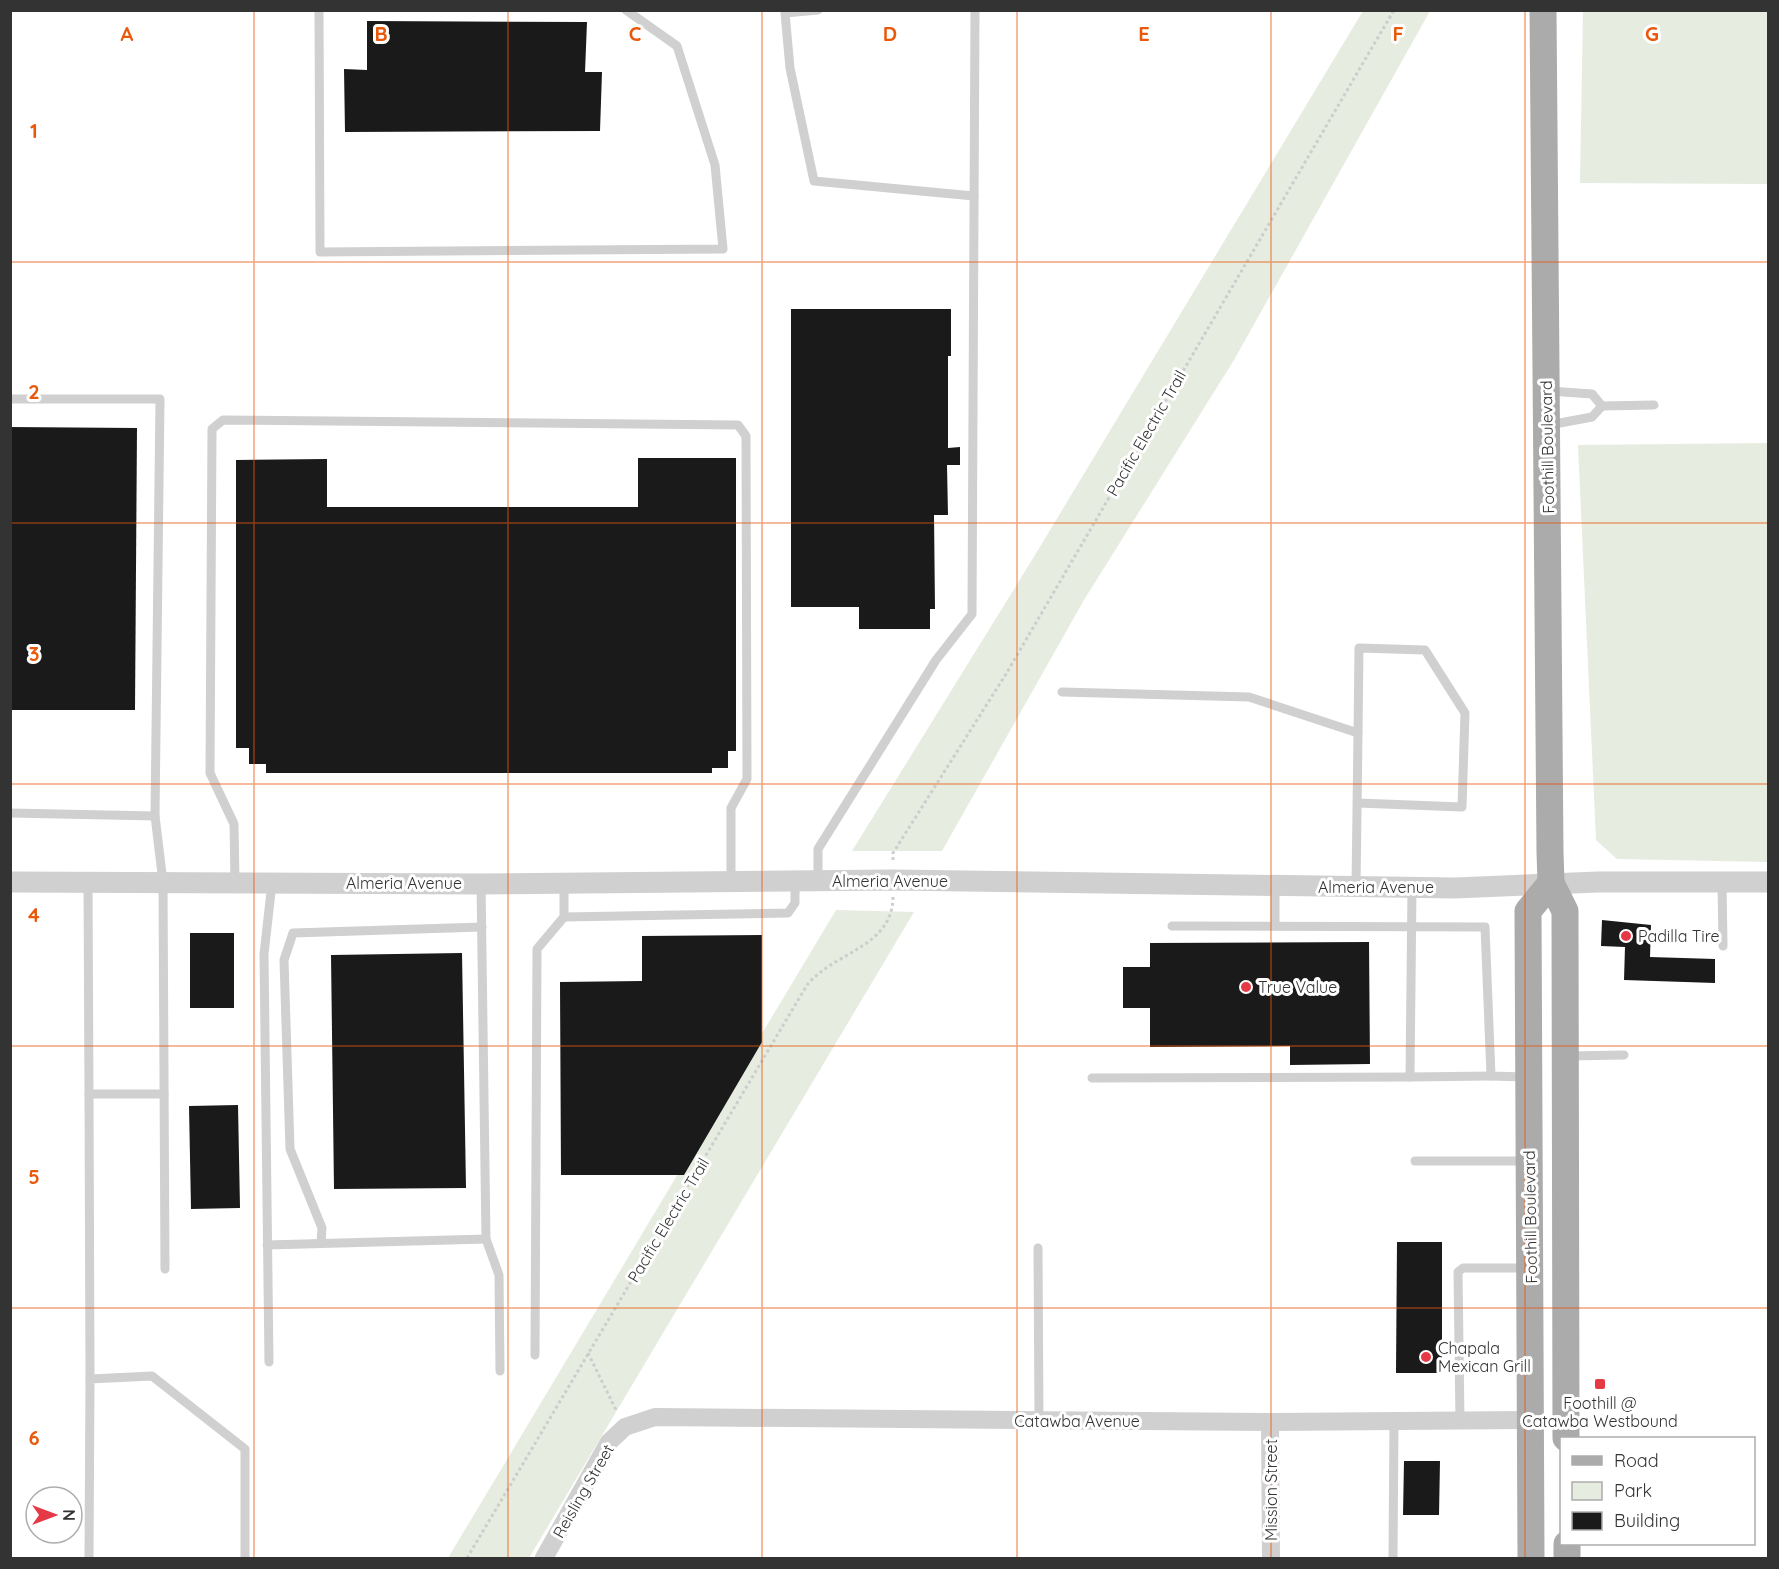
<svg xmlns="http://www.w3.org/2000/svg" width="1779" height="1569" viewBox="0 0 1779 1569" font-family="Quicksand,sans-serif">
<style>
.green{fill:#e6ecdf}
.building{fill:#1a1a1a}
.lines{fill:none;stroke-linecap:round;stroke-linejoin:round}
.path{stroke:#cdcdcd;stroke-width:3;stroke-dasharray:3 3;stroke-linecap:butt}
.service{stroke:#d0d0d0;stroke-width:9}
.minor{stroke:#d0d0d0;stroke-width:18}
.tertiary{stroke:#d0d0d0;stroke-width:21}
.primary{stroke:#ababab;stroke-width:27}
.grid{fill:none;stroke:#e8590c;stroke-width:1.5;stroke-opacity:0.55}
.poi-dot{fill:#e63946;stroke:#fff;stroke-width:2}
.labels{text-anchor:middle;dominant-baseline:central;stroke-width:6;stroke-linejoin:round;paint-order:stroke}
.street-label{font-size:16px;fill:#333;stroke:#fff}
.poi-label{font-size:16px;fill:#333;stroke:#fff;text-anchor:start}
.grid-label{font-size:20px;text-anchor:middle;font-weight:bold;fill:#e8590c;stroke:#fff;stroke-width:6;stroke-linejoin:round;paint-order:stroke}
</style>
<rect width="100%" height="100%" fill="#fff"/>
<g class="green">
<path d="M1363 11H1430L1234 360 1084 600 942 851H852L1032 560Z"/>
<path d="M1583 11H1768V184L1580 183Z"/>
<path d="M1768 443V862L1617 859 1596 840 1578 445Z"/>
<path d="M836 910 914 912 529 1558H448Z"/>
</g>
<g class="building">
<path d="M367 21 587 22 585 72H602L600 131 345 132 344 69 367 70Z"/>
<path d="M791 309H951V356H948V448L960 447V465H947L948 515H934L935 609H930V629H859V607H791Z"/>
<path d="M10 427 137 428 135 710H10Z"/>
<path d="M638 458H736V751H728V768H712V773H266V764H249V748H236V460L327 459V507H638Z"/>
<path d="M1602 920 1651 925 1650 957 1715 959V983L1624 980 1625 947 1601 946Z"/>
<rect x="190" y="933" width="44" height="75"/>
<path d="M762 935V1042L684 1175H561L560 982 642 981V936Z"/>
<path d="M1369 942 1370 1064 1290 1065V1046L1150 1047V1008H1123V967H1150V943Z"/>
<path d="M462 953 466 1188 334 1189 331 955Z"/>
<path d="M238 1105 240 1208 191 1209 189 1106Z"/>
<path d="M1397 1242H1442V1373H1396Z"/>
<path d="M1404 1461H1440L1439 1515H1403Z"/>
</g>
<g class="lines">
<g class="path">
<path d="M893 860V853L1006 674 1394 10"/>
<path d="M588 1353 617 1412"/>
<path d="M467 1558 807 985C835 951 892 948 893 897"/>
</g>
<g class="service">
<path d="M319 10 320 252 723 249 715 165 677 46 626 10"/>
<path d="M818 10 785 13 790 68 814 181 974 196"/>
<path d="M1549 391 1592 394 1602 406 1592 417 1549 425"/>
<path d="M10 399H160L155 816 10 813"/>
<path d="M1602 406 1654 405"/>
<path d="M1062 692 1249 697 1358 733 1356 887"/>
<path d="M1358 803 1462 807 1465 713 1425 650 1359 648 1358 733"/>
<path d="M155 816 163 882 165 1269"/>
<path d="M818 881V849L936 660 972 614 975 10"/>
<path d="M88 882 89 1094H164"/>
<path d="M235 882 234 824 210 773 212 429 223 420 738 425 746 436 747 779 731 808V882"/>
<path d="M1722 882 1723 946"/>
<path d="M481 884 486 1239 499 1275 500 1371"/>
<path d="M1275 887V925"/>
<path d="M1412 887 1410 1077 1491 1076"/>
<path d="M564 917 788 913 795 903V882"/>
<path d="M1172 926 1485 927 1491 1076 1527 1077"/>
<path d="M1569 1056 1624 1055"/>
<path d="M1092 1078 1410 1077"/>
<path d="M89 1094 90 1379"/>
<path d="M1415 1161H1527"/>
<path d="M321 1243 322 1228 290 1149 284 960 293 933 482 927"/>
<path d="M267 1245 486 1239"/>
<path d="M1038 1248 1039 1420"/>
<path d="M535 1355 537 949 564 917V883"/>
<path d="M269 1362 264 954 272 883"/>
<path d="M1460 1421 1458 1272 1463 1268H1528"/>
<path d="M89 1558 90 1379 152 1376 245 1449V1558"/>
<path d="M1393 1558 1394 1421"/>
</g>
<g class="minor">
<path d="M1270 1422 1271 1558"/>
<path d="M544 1558 609 1442 625 1427 655 1417 1270 1422 1531 1420"/>
</g>
<path class="tertiary" d="M10 882 481 884 893 880 1455 888 1598 882H1768"/>
<g class="primary">
<path d="M1543 10 1550 852 1551 883 1565 911 1566 1438"/>
<path d="M1567 1544V1558"/>
<path d="M1531 1558 1528 911 1551 883"/>
</g>
</g>
<path class="grid" d="M254 10V1558M508 10V1558M762 10V1558M1017 10V1558M1271 10V1558M1525 10V1558M10 262H1768M10 523H1768M10 784H1768M10 1046H1768M10 1308H1768"/>
<g class="poi-dot">
<circle cx="1626" cy="936" r="6"/>
<circle cx="1246" cy="987" r="6"/>
<circle cx="1426" cy="1357" r="6"/>
<rect x="1594" y="1378" width="12" height="12" rx="3"/>
</g>
<g class="labels">
<g class="street-label">
<text transform="translate(1146 433) rotate(-60)">Pacific Electric Trail</text>
<text transform="translate(1547 447) rotate(-91)">Foothill Boulevard</text>
<text x="890" y="881">Almeria Avenue</text>
<text x="404" y="883">Almeria Avenue</text>
<text x="1376" y="887">Almeria Avenue</text>
<text transform="translate(1530 1217) rotate(-91)">Foothill Boulevard</text>
<text transform="translate(668 1220) rotate(-59)">Pacific Electric Trail</text>
<text x="1077" y="1421">Catawba Avenue</text>
<text transform="translate(1271 1490) rotate(-90)">Mission Street</text>
<text transform="translate(583 1491) rotate(-60)">Reisling Street</text>
</g>
<g class="poi-label">
<text x="1638" y="936">Padilla Tire</text>
<text x="1258" y="987">True Value</text>
<text x="1438" y="1348">Chapala<tspan x="1438" dy="18">Mexican Grill</tspan></text>
<text x="1600" y="1403" text-anchor="middle">Foothill @<tspan x="1600" dy="18">Catawba Westbound</tspan></text>
</g>
</g>
<g class="grid-label">
<text x="127" y="41">A</text>
<text x="381" y="41">B</text>
<text x="635" y="41">C</text>
<text x="890" y="41">D</text>
<text x="1144" y="41">E</text>
<text x="1398" y="41">F</text>
<text x="1652" y="41">G</text>
<text x="34" y="138">1</text>
<text x="34" y="399">2</text>
<text x="34" y="661">3</text>
<text x="34" y="922">4</text>
<text x="34" y="1184">5</text>
<text x="34" y="1445">6</text>
</g>
<rect width="1779" height="1569" fill="none" stroke="#333333" stroke-width="24"/>
<rect x="1560" y="1437" width="195" height="108" fill="#ffffff" stroke="#adadad" stroke-width="1.5"/>
<rect x="1572" y="1456" width="30" height="9" fill="#ababab" stroke="#adadad" stroke-width="1.5"/>
<text x="1614" y="1467" font-size="18" fill="#333333">Road</text>
<rect x="1572" y="1482" width="30" height="18" fill="#e6ecdf" stroke="#adadad" stroke-width="1.5"/>
<text x="1614" y="1497" font-size="18" fill="#333333">Park</text>
<rect x="1572" y="1512" width="30" height="18" fill="#1a1a1a" stroke="#adadad" stroke-width="1.5"/>
<text x="1614" y="1527" font-size="18" fill="#333333">Building</text>
<g transform="translate(54 1515) rotate(90)"><circle r="28" fill="#ffffff" stroke="#adadad" stroke-width="1.5"/>
<path d="M0-4.5L10 22L0 15L-10 22Z" fill="#e63946"/>
<text y="-9" font-size="16" font-weight="bold" text-anchor="middle" fill="#333333">N</text>
</g>
</svg>
